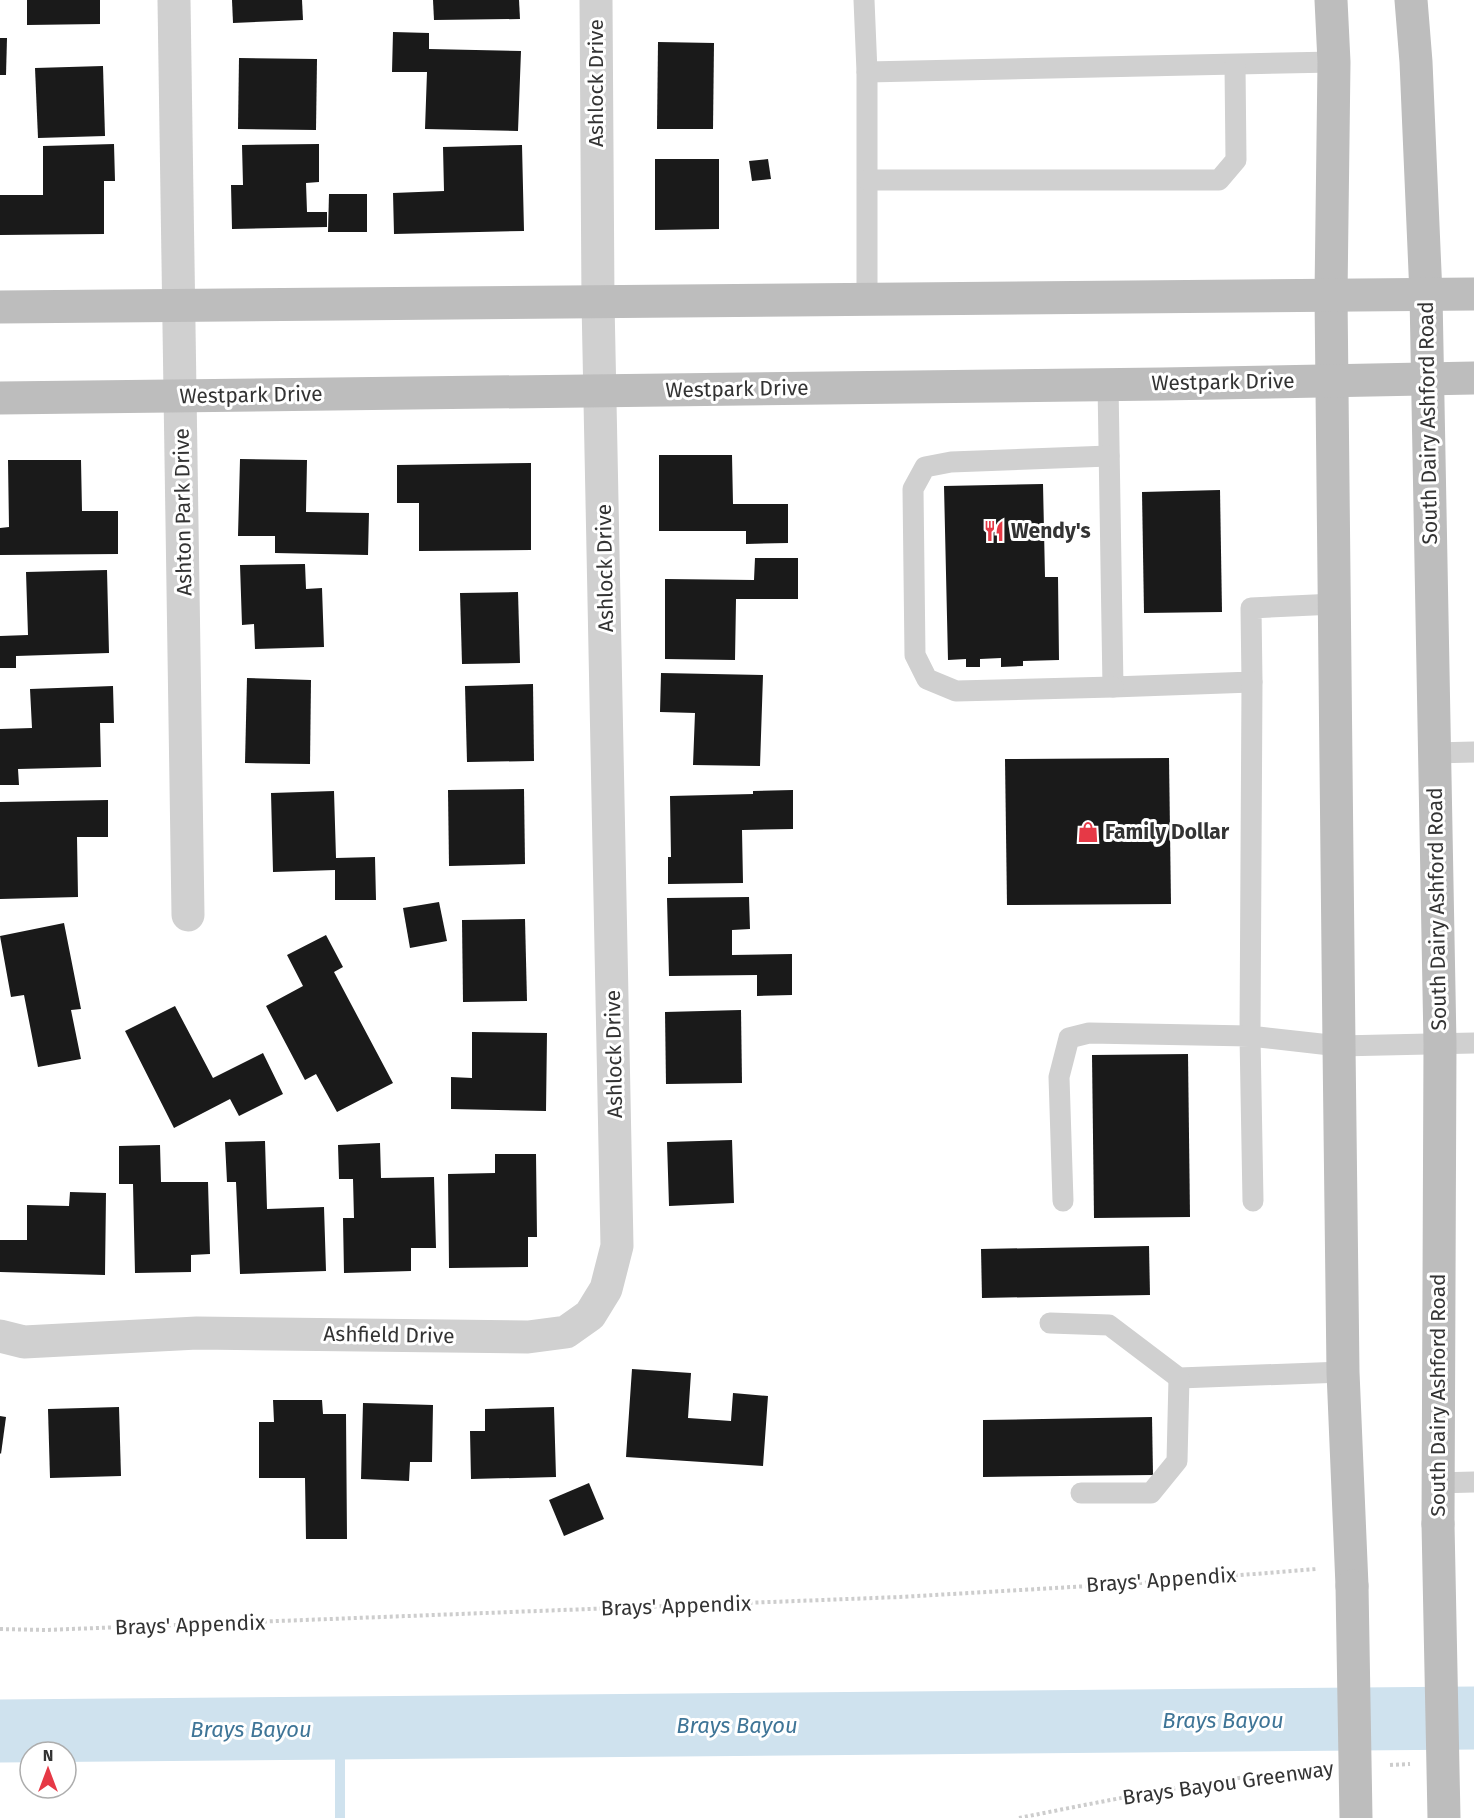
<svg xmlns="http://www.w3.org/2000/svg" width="1474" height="1818" viewBox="0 0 1474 1818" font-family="'Fira Sans',sans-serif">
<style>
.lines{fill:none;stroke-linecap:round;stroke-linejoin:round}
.stream{stroke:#cfe2ee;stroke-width:10}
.river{stroke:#cfe2ee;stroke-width:63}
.building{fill:#1a1a1a}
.path{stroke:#cdcdcd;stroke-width:4;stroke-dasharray:3 3;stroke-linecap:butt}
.lane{stroke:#d0d0d0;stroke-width:21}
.street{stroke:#d0d0d0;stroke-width:33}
.secondary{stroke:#bdbdbd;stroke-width:33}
.secondary-bridge{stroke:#bdbdbd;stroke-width:33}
.labels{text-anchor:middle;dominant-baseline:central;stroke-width:6;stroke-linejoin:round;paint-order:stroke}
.street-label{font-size:21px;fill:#333;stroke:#fff}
.poi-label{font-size:21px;font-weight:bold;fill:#333;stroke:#fff;text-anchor:start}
.water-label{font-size:22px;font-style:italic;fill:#3f7597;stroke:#fff}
</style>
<rect width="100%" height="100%" fill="#fff"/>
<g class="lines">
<path class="stream" d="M340 1728V1818"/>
<path class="river" d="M0 1731 1474 1718"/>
</g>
<g class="building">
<path d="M27 0H100V24L27 25Z"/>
<path d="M232 0H302L303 20 233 23Z"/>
<path d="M433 0H519L520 19 434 20Z"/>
<path d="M393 32 429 33V49L521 51 518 131 425 129 427 72H392Z"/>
<path d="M0 38H7L6 75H0Z"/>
<path d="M658 42 714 43 713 129H657Z"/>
<path d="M239 58 317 59 316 130 238 129Z"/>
<path d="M103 66 105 136 38 138 35 68Z"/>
<path d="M114 144 115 181H104V234L0 235V195H43V146Z"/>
<path d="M319 144V182L306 183 307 212H327V227L232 229 231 185H243L242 145Z"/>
<path d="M522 145 524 231 394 234 393 193 444 191 443 147Z"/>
<path d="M655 159H719V229L655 230Z"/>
<path d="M768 159 771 179 752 181 749 161Z"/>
<path d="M329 194H367V232H328Z"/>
<path d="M659 455H732L733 504H788V543L746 544V531H659Z"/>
<path d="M240 459 307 460 306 512 369 513 368 555 275 553V536H238Z"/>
<path d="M8 460H81L82 511H118V554L0 555V528L9 527Z"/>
<path d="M531 463V550L419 551V503H397V465Z"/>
<path d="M1043 484 1045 577H1058L1059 660 1023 661V666L1001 667V658L980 659V667H966V659L948 660 944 486Z"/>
<path d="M1220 490 1222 612 1144 613 1142 492Z"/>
<path d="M755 558H798V599H736L735 660 665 659V579L754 580Z"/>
<path d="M305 564 306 589 322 588 324 647 255 649 254 624 242 625 240 565Z"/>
<path d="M107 570 109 653 16 656V668H0V636L28 635 26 572Z"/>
<path d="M518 592 520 663 462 664 460 593Z"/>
<path d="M661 673 763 675 760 766 693 765 695 713 660 712Z"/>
<path d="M247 678 311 680 310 764 245 763Z"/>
<path d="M533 684 534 761 467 762 465 686Z"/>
<path d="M113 686 114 723H100L101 767 18 769 19 785H0V729L32 728 30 689Z"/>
<path d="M1169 758 1171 904 1007 905 1005 759Z"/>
<path d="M524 789 525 864 449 866 448 790Z"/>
<path d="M793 790V829L742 830 743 883 668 884V857H671L670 796 753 794V791Z"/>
<path d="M334 791 336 858 375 857 376 900H335V870L273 872 271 793Z"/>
<path d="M108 800V837H77L78 897 0 899V802Z"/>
<path d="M749 897 750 929 732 930V955L792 954V995L757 996V975L669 976 667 898Z"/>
<path d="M439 902 447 941 410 948 403 908Z"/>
<path d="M525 919 527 1001 463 1002 462 920Z"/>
<path d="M64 923 81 1009 71 1010 81 1059 38 1067 24 995 11 997 0 936Z"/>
<path d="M326 935 343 967 334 972 393 1083 337 1112 316 1074 305 1080 266 1006 303 986 287 955Z"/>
<path d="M175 1006 213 1078 263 1053 283 1094 239 1116 230 1099 174 1128 125 1031Z"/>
<path d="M741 1010 742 1083 666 1084 665 1012Z"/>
<path d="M472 1032 547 1033 546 1111 451 1109V1077L472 1078Z"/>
<path d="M1188 1054 1190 1217 1094 1218 1092 1055Z"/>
<path d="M732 1140 734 1203 669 1206 667 1142Z"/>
<path d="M265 1141 267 1209 324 1207 326 1271 240 1274 236 1182H227L225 1142Z"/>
<path d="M380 1143 381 1178 434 1177 436 1248H411V1271L344 1273 343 1218H354L353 1179H339L338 1145Z"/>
<path d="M160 1145 161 1182H208L210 1254 191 1255V1272L135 1273 133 1184H119V1146Z"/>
<path d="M495 1154H536L537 1237H528V1267L449 1268 448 1174 495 1173Z"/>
<path d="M70 1192 106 1193 105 1275 0 1272V1240H27V1205L69 1206Z"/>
<path d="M1149 1246 1150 1295 982 1298 981 1249Z"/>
<path d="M632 1369 691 1373 688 1418 731 1421 733 1393 768 1396 763 1466 626 1457Z"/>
<path d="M273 1400H322L323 1414H346L347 1539H306L305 1478H259V1422H274Z"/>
<path d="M363 1403 433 1405 432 1462H410L409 1481 361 1479Z"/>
<path d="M119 1407 121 1476 50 1478 48 1409Z"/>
<path d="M554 1407 556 1477 471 1479 470 1431H485V1409Z"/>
<path d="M0 1416 6 1417 1 1454 0 1453Z"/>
<path d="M1152 1417 1153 1475 983 1477V1420Z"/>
<path d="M589 1483 604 1519 564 1536 549 1500Z"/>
</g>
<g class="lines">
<g class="path">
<path d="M0 1629 45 1630 900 1597 1141 1583 1317 1569"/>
<path d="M1390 1765 1410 1764"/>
<path d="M1019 1818C1119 1798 1219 1778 1320 1768"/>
</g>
<g class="lane">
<path d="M864 0 867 72 1334 62"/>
<path d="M867 72V299"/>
<path d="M868 180H1219L1236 160 1235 65"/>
<path d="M1108 384 1113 687 1252 682 1251 608 1335 604"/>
<path d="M1109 456 951 462 925 467 913 489 915 655 927 679 956 691 1113 687"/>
<path d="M1252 682 1250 1036 1339 1046 1474 1043"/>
<path d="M1433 753 1474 752"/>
<path d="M1063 1201 1059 1077 1069 1038 1089 1033 1250 1036 1253 1201"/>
<path d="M1050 1323 1109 1325 1179 1378 1343 1372"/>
<path d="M1436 1483 1474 1482"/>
<path d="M1081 1493H1151L1177 1461 1179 1378"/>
</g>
<g class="street">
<path d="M174 0 188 915"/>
<path d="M0 1336 24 1342 197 1333 528 1337 566 1332 590 1315 606 1289 617 1246 598 302 596 0"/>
</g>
<g class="secondary">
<path d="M1331 0 1334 62 1331 295 1339 1046 1343 1372 1352 1586"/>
<path d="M1411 0 1416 62 1426 295 1440 1044 1438 1524"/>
<path d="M0 307 1474 294"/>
<path d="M0 398 1162 384 1474 378"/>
</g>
<g class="secondary-bridge">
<path d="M1438 1524 1444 1818"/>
<path d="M1352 1586 1356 1818"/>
</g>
</g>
<defs>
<symbol id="restaurant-bare" viewBox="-9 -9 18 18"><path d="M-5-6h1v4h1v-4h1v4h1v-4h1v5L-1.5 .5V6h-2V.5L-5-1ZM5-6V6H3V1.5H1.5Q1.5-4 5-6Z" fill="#e63946" stroke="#fff" stroke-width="2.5" paint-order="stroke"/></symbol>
<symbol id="shop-bare" viewBox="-9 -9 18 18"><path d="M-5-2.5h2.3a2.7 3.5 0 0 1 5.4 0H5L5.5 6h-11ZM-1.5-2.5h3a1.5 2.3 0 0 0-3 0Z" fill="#e63946" stroke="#fff" stroke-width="2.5" paint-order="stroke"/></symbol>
</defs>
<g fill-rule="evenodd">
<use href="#restaurant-bare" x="979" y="516" width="30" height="30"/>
<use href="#shop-bare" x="1073" y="817" width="30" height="30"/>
</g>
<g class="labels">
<g class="street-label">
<text transform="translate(596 83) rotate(-90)">Ashlock Drive</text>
<text transform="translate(1223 382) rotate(-1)">Westpark Drive</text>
<text transform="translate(737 389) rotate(-1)">Westpark Drive</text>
<text transform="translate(251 395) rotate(-1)">Westpark Drive</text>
<text transform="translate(1428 423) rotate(-91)">South Dairy Ashford Road</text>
<text transform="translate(183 512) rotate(-91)">Ashton Park Drive</text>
<text transform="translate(605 568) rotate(-91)">Ashlock Drive</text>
<text transform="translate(1437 909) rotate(-91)">South Dairy Ashford Road</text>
<text transform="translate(614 1054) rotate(-91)">Ashlock Drive</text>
<text transform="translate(389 1335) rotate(1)">Ashfield Drive</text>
<text transform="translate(1438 1395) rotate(-90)">South Dairy Ashford Road</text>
<text transform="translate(1161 1580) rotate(-4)">Brays' Appendix</text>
<text transform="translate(676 1606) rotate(-2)">Brays' Appendix</text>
<text transform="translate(190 1625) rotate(-2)">Brays' Appendix</text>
<text transform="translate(1228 1783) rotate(-8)">Brays Bayou Greenway</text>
</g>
<g class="poi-label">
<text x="1011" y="531">Wendy's</text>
<text x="1105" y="832">Family Dollar</text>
</g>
<g class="water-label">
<text x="1223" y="1720">Brays Bayou</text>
<text x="737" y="1725">Brays Bayou</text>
<text x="251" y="1729">Brays Bayou</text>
</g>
</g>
<g transform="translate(48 1770)"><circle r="28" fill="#ffffff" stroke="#adadad" stroke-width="1.5"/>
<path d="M0-4.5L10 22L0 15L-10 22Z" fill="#e63946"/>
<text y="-9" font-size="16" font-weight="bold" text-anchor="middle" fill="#333333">N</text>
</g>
</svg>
